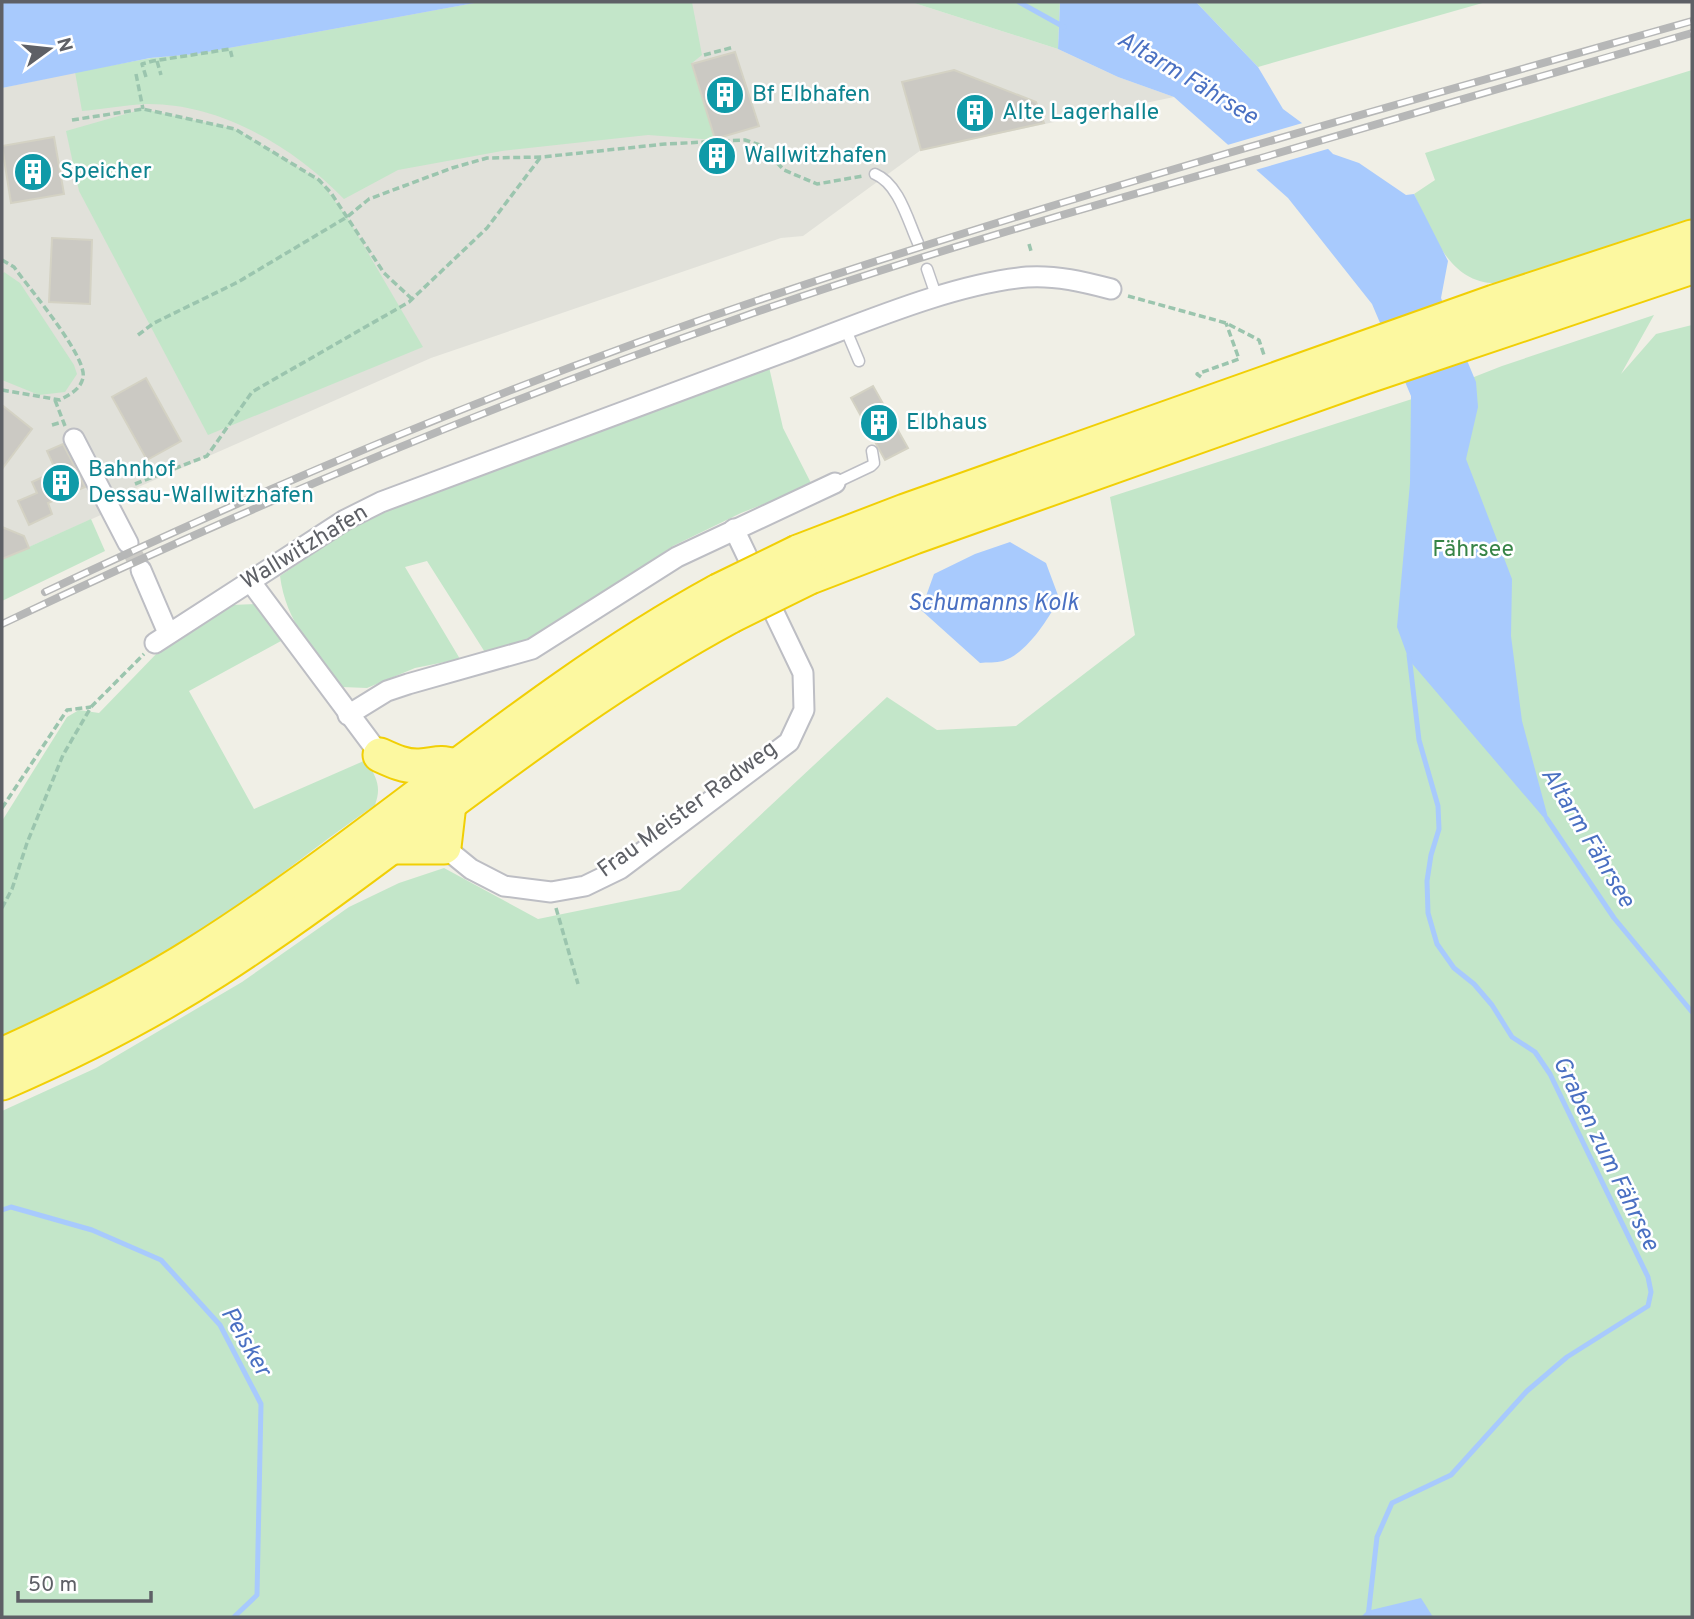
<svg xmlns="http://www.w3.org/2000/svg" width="1694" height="1619" viewBox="0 0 1694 1619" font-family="Overpass,sans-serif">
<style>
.industrial{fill:#e1e1da}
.green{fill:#c3e6c9}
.water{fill:#a8cafd}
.pier{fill:#f0efe6}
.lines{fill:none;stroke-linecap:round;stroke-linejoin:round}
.stream{stroke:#a8cafd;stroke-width:5}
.building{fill:#cbc9c3;stroke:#d4d2c4;stroke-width:2}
.minor-tunnel{stroke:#cccbc6;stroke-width:19;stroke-dasharray:19 10;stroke-linecap:butt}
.service-casing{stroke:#bdbec4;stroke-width:13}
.minor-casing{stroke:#bdbec4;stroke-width:23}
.trunk-casing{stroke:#f1cf05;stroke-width:37}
.path{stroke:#9bc5ae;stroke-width:3.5;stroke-dasharray:7 3.5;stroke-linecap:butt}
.service{stroke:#fff;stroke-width:10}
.minor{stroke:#fff;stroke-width:19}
.trunk{stroke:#fcf8a0;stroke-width:33}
.rail-casing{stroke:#b6b7b7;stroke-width:8}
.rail{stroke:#fff;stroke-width:5;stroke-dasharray:16;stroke-linecap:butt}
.trunk-bridge-casing{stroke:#f1cf05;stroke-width:37;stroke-linecap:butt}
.trunk-bridge{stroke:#fcf8a0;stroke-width:33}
.labels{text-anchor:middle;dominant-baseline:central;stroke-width:5;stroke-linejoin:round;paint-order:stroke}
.culture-label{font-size:23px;fill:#0d838f;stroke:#fff;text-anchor:start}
.street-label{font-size:23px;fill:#5e6066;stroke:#fff}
.park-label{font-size:23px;fill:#378447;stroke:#fff}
.water-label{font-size:24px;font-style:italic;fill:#4a70c2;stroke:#fff}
</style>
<rect width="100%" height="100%" fill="#f0efe6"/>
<path class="industrial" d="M480 2H911L1058 49 1118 77 1174 97 921 150 803 236 781 238 431 358 134 489 103 514 2 559V88L75 72Z"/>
<g class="green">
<path d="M480 2H692L702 55 692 63 715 140 648 135 502 151 398 170 344 199C294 147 220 103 146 104 125 105 103 109 82 111L75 72 151 58 196 54Z"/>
<path d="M911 2H1060L1058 49Z"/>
<path d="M1196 2H1486L1258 67Z"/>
<path d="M1692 70V225L1501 283C1450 287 1432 233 1414 194L1435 180 1425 153Z"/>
<path d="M143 109 235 129 319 180 347 217 423 347 208 435 79 191 66 131Z"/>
<path d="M4 272 20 283 74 365 77 374 65 392 39 395 2 380V275Z"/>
<path d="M1654 315 1621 374 1656 334 1692 325V1617H2V1111L96 1068 242 982 349 907 399 883 444 868 538 919 680 890 887 697 937 730 1016 726 1135 635 1110 497 1446 388 1502 366Z"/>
<path d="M769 367 783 428 812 485 741 513 673 546 528 644 488 657 427 561 405 567 460 659 415 668 367 688 342 687C314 650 286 623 280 576L347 530 380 512Z"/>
<path d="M91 519 105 551 2 601V559Z"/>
<path d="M257 604 281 641 189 691 254 809 366 760C376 777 382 786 375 805 327 838 283 874 236 907 163 959 83 999 2 1037V821L67 717 79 710 99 713 161 649 231 605Z"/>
</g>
<g class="water">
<path d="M2 2H480L196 54 150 58 2 88Z"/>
<path d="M1060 2H1196L1258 67 1283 109 1306 126 1333 154 1359 163 1406 195 1414 194 1448 261 1441 298 1476 382 1478 407 1466 459 1512 579 1511 636 1522 721 1550 825 1409 660 1397 627 1410 483 1411 396 1372 304 1288 198 1174 97 1118 77 1058 49Z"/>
<path d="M1010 542 1046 563 1059 598C1049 619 1026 654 1003 661 996 663 987 662 980 663L921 610 934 574 975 554Z"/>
<path d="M1421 1598 1433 1617H1361L1367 1611Z"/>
</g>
<path class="pier" d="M1306 122 1331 148 1252 171 1224 146Z"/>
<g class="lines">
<g class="stream">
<path d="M1019 2 1064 27"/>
<path d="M1547 819 1614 918 1692 1012"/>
<path d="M2 1210 11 1207 92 1230 161 1260 220 1325 261 1404 257 1595 234 1617"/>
<path d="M1368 1617 1377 1537 1392 1503 1451 1475 1527 1391 1567 1357 1648 1306 1651 1292 1648 1277 1550 1074 1535 1052 1512 1037 1492 1005 1474 984 1454 968 1437 944 1428 913 1427 881 1431 855 1439 829 1438 806 1419 740 1409 655"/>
</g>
</g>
<g class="building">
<path d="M735 52 759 126 715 139 692 64Z"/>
<path d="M954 70 1036 102 1044 123 921 150 902 82Z"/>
<path d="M54 137 64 194 11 203 2 146Z"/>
<path d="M52 238 92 240 90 304 49 302Z"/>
<path d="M146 378 181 441 147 460 112 397Z"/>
<path d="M873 386 908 448 885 460 851 398Z"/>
<path d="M2 405 32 429 2 469Z"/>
<path d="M63 444 85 487 48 503 52 514 29 525 18 501 37 493 32 482 56 471 47 451Z"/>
<path d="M2 527 24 536 29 548 2 559Z"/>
</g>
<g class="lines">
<path class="minor-tunnel" d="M128 543 141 570"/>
<defs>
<g id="service">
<path d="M875 174C899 184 908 221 918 243"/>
<path d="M927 269 937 298"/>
<path d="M846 330 859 361"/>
<path d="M835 483 871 466 874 463 872 451"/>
</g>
<g id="minor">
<path d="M74 439 128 543"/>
<path d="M141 570 168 633"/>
<path d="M250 581 380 755"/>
<path d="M155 643 345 520 381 502C515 452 649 402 784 352 858 325 950 284 1027 277 1056 275 1084 282 1111 289"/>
<path d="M348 715 387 691 408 684 532 649 677 557 835 483"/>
<path d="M444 847 471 869 504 886 551 892 585 886 620 869 789 742 804 710 803 673 734 529"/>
</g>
<g id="trunk">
<path d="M798 552 905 511 1494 302 1692 237"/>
<path d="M810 577 914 537 1362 378 1692 267"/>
<path d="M380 755C393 761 406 767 420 766 436 765 438 761 455 766"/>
<path d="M390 847H444L449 804"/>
<path d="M2 1055C68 1025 133 993 195 954 375 841 531 693 718 591"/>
<path d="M2 1083C76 1051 149 1014 217 970 392 857 547 715 731 616"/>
</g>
</defs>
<use href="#service" class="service-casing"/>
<use href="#minor" class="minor-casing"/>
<use href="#trunk" class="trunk-casing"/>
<g class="path">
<path d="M704 55 734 47"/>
<path d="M157 61 161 75"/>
<path d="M136 74 143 109"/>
<path d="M146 77 142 64 153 61 230 49 232 57"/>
<path d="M72 120 143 109 235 129 319 180 331 193 384 273 412 299"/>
<path d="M1029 244 1031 251"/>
<path d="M2 260 14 267C28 287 88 357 83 378 80 390 70 394 60 400L2 390"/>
<path d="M1128 296 1226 323 1259 340 1264 355"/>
<path d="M138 335 154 323 238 282 347 217 369 199 452 168 487 158 542 157 665 144 745 140 760 145 784 170 817 184 863 176"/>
<path d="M1201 377 1197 374 1239 359 1226 323"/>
<path d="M55 400 65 426"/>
<path d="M52 425 62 422"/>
<path d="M135 484 207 456 252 392 409 302 487 228 540 158"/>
<path d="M2 808 67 710 91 707"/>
<path d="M2 908 12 889 27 843 63 755 91 707 144 654"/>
<path d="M556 908 578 984"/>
</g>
<use href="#service" class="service"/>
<use href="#minor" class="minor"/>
<use href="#trunk" class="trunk"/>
<defs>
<g id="rail">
<path d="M45 592C277 482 515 382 759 300 1066 196 1380 109 1692 21"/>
<path d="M2 624C243 509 490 405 742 317 915 256 1092 206 1268 156 1409 115 1551 73 1692 33"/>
</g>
</defs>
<use href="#rail" class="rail-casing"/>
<use href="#rail" class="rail"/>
<defs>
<g id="trunk-bridge">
<path d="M718 591 798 552"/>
<path d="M731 616 810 577"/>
</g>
</defs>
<use href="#trunk-bridge" class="trunk-bridge-casing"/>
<use href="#trunk-bridge" class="trunk-bridge"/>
</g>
<defs>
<symbol id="building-disc" viewBox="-11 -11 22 22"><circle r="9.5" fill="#0f9aa8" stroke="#fff"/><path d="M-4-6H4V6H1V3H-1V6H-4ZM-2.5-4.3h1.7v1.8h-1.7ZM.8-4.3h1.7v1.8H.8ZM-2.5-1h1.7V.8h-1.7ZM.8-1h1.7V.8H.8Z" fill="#fff"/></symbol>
</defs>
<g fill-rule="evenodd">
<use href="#building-disc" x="703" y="73" width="44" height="44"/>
<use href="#building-disc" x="953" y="91" width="44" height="44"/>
<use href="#building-disc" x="695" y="134" width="44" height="44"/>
<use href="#building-disc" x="11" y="150" width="44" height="44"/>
<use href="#building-disc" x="857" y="401" width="44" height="44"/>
<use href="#building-disc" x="39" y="461" width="44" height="44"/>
</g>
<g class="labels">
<g class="culture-label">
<text x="752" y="95">Bf Elbhafen</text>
<text x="1002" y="113">Alte Lagerhalle</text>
<text x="744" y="156">Wallwitzhafen</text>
<text x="60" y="172">Speicher</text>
<text x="906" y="423">Elbhaus</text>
<text x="88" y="470">Bahnhof<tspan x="88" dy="26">Dessau-Wallwitzhafen</tspan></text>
</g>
<g class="street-label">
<text transform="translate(305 548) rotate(-31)">Wallwitzhafen</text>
<text transform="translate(688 810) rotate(-36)">Frau Meister Radweg</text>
</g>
<g class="park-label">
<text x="1473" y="550">Fährsee</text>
</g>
<g class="water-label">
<text transform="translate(1187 79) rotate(31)">Altarm Fährsee</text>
<text x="993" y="604">Schumanns Kolk</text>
<text transform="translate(1587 838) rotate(59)">Altarm Fährsee</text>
<text transform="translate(1605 1154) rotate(64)">Graben zum Fährsee</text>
<text transform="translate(245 1342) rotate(60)">Peisker</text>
</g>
</g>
<rect width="1694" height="1619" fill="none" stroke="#5e6066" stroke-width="7"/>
<g transform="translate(49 49) rotate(75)" stroke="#ffffff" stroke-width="5" paint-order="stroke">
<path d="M0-5L12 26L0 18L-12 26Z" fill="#5e6066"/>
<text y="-10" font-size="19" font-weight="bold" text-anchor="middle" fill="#5e6066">N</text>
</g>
<path d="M18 1591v10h133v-10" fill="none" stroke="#5e6066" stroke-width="3.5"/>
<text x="28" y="1591" font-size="21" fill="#5e6066" stroke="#ffffff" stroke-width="5" paint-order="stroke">50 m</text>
</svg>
